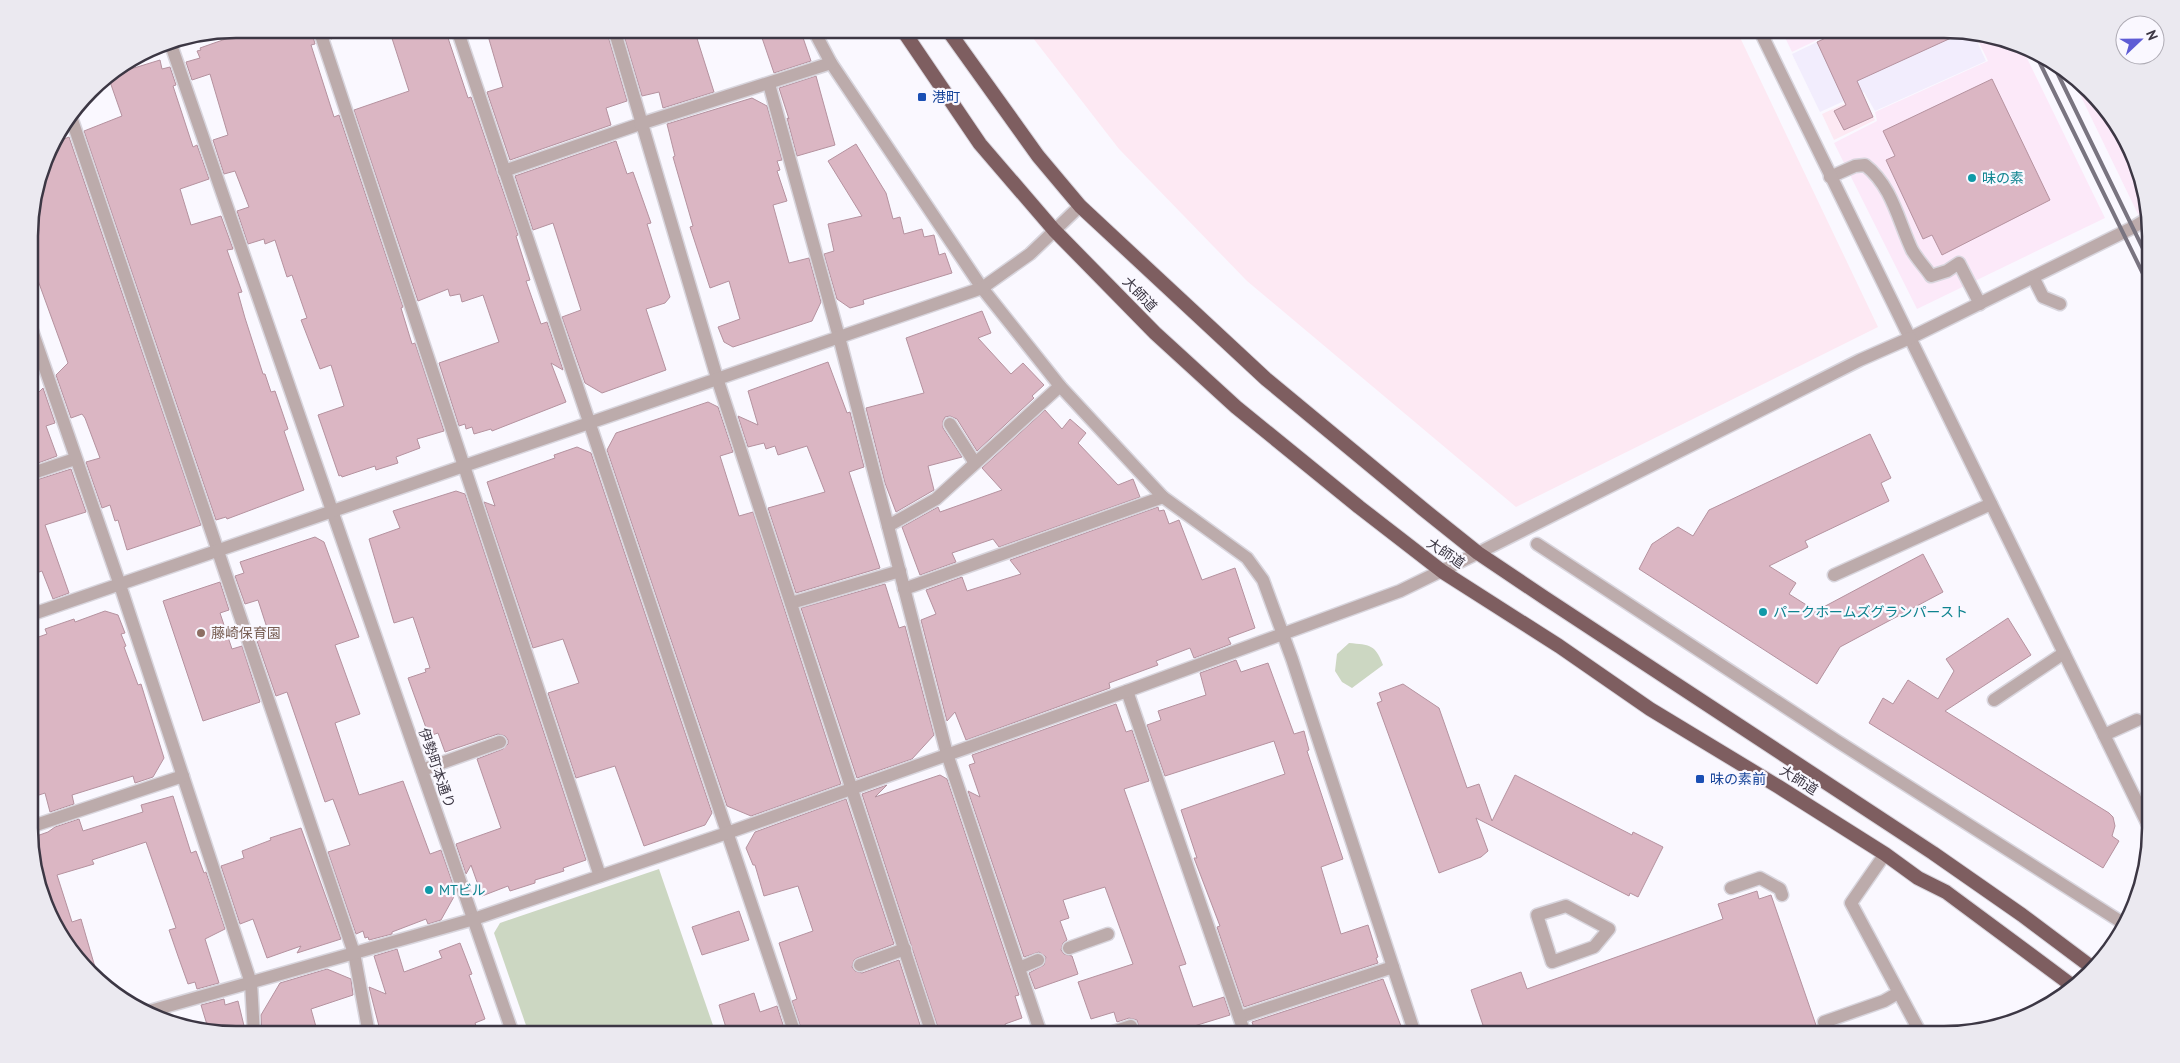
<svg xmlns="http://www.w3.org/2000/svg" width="2180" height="1063" viewBox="0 0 2180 1063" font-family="'PT Sans','Noto Sans JP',sans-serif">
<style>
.commercial{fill:#fde9f3}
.industrial{fill:#fce9f9}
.built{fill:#f2edfd}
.green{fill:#ccd7c2}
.building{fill:#dbb6c3;stroke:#b5929f}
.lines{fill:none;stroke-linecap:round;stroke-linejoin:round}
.service-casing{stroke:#d8d5dd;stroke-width:15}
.pedestrian-casing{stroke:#d8d5dd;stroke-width:15}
.minor-casing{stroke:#d8d5dd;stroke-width:15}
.tertiary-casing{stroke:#d8d5dd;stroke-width:15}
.trunk-casing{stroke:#d8d5dd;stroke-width:16}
.service{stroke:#bcabab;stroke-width:12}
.pedestrian{stroke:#bcabab;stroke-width:12}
.minor{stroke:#bcabab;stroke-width:12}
.tertiary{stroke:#bcabab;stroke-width:12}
.trunk{stroke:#7e5e60;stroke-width:14}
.rail{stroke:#797480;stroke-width:4}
.transit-dot{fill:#1a4fb4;stroke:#faf8ff;stroke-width:2}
.culture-dot{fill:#0f9aa8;stroke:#faf8ff;stroke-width:2}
.education-dot{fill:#8d6e63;stroke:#faf8ff;stroke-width:2}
.labels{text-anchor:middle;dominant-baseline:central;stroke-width:4.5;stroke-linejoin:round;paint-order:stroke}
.transit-label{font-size:14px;fill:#164399;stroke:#faf8ff;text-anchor:start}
.culture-label{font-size:14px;fill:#0d838f;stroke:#faf8ff;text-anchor:start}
.street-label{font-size:14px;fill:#3c3744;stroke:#faf8ff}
.education-label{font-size:14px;fill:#785e54;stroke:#faf8ff;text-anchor:start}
.rim{fill:none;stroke:#3c3744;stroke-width:2.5}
</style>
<rect width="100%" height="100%" fill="#faf8ff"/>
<g class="commercial">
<path d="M1026 29H1736L1878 327 1516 507 1247 281 1119 149Z"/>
<path d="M1863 95 1875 120 1834 140 1822 114Z"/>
</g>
<g class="industrial">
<path d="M1781 29H1840L1792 52Z"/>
<path d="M1976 36 2021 46 2105 218 1917 309 1834 143 1877 121 1875 112 1988 61Z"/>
<path d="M2073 80 2109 110 2136 156 2150 208V239Z"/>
</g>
<path class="built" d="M1844 29H1945L1974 35 1986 61 1875 111 1864 92 1820 112 1792 54Z"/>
<g class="green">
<path d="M1349 643C1370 645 1375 644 1383 665L1352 688 1342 682 1335 671 1337 654Z"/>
<path d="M659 869 716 1034H529L494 933 500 923Z"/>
</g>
<g class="building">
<path d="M254 29H311L315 44 311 45 334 117 339 115 403 307 401 308 412 344 415 343 444 431 417 439 420 448 396 457 398 463 376 470 375 466 342 477 341 475 339 476 318 415 344 406 331 365 320 369 301 320 307 318 292 275 287 277 275 240 265 244 264 239 248 244 237 211 249 207 235 171 224 174 213 140 228 135 210 74 192 80 186 62 200 58 197 51 201 50 200 48Z"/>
<path d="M327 29H348V33L331 39Z"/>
<path d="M389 29H445L468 98 471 97 518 235 516 236 530 280 526 281 541 324 547 322 563 370 551 363 566 402 492 431 491 429 474 434 472 427 466 429 465 424 459 426 439 363 499 342 483 295 462 302 460 294 450 296 448 289 418 301 354 110 409 91Z"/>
<path d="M486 29H606L627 101 606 108 611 125 510 160 487 92 503 87Z"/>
<path d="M622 29H694L714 92 663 108 659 92 642 96Z"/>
<path d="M759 29H800L811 61 774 73Z"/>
<path d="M1845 29H1945L1962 33 1857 81 1873 117 1844 130 1834 111 1846 105 1817 42Z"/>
<path d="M160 60 162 69 170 67 176 85 173 86 193 147 197 145 209 179 180 189 191 225 221 216 233 249 227 250 242 292 238 293 245 318 263 374H265L271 392 275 391 288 429 284 431 304 490 227 519 226 517 216 520 84 131 122 116 108 76Z"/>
<path d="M816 76 835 145 797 156 787 118 789 119 779 88Z"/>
<path d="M1992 79 2050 200 1942 255 1932 235 1923 239 1886 160 1895 156 1883 131Z"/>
<path d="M752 98 767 106 782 160 777 161 780 170 777 171 787 201 773 205 789 263 809 258 821 302 812 321 733 347 724 342 718 327 740 319 729 281 710 288 690 227 693 226 673 157 675 156 667 124Z"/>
<path d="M61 129 64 139 69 137 201 525 127 550 118 520 115 521 110 505 102 508 86 462 100 458 85 418 82 414 71 418 56 375 68 363 36 275 33 276 29 264V221L50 144Z"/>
<path d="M616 141 627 174 633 172 651 223 647 224 670 297 665 303 646 309 666 370 602 393 585 383 562 317 581 310 553 223 533 230 515 176Z"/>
<path d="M856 144 886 193 893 219 900 217 904 234 922 229 924 237 934 235 939 255 945 253 952 273 863 300 864 304 850 308 837 299 824 254 834 251 828 224 862 216 828 161Z"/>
<path d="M982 311 991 333 978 338 1011 374 1023 363 1044 385 1032 396 1034 398 977 451 957 419 950 416 945 417 943 421V428L962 457 928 466 934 490 896 512 885 483 866 408 924 393 906 338Z"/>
<path d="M828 362 847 413 850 412 864 467 849 472 880 568 796 593 768 508 825 492 807 446 778 455 775 446 766 449 764 443 748 447 738 416 758 425 748 391Z"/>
<path d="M43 388 55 423 46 426 57 456 30 466V389L34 397Z"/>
<path d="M708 402 718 407 733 452 720 456 739 516 753 512 841 784 751 816 727 806 607 450 616 433Z"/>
<path d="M1045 410 1062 429 1070 419 1086 433 1078 443 1118 485 1133 479 1140 497 999 547 993 539 952 553 956 562 920 575 902 527 938 507 940 512 1002 490 982 468Z"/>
<path d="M1870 434 1891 478 1881 483 1889 501 1805 541 1808 547 1769 566 1796 583 1789 594 1816 611 1923 554 1943 592 1840 647 1817 684 1639 569 1652 544 1678 527 1693 536 1709 510Z"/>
<path d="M577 447 591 453 712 813 705 825 644 846 615 766 576 778 548 693 579 683 563 639 533 648 484 502 495 506 487 482 555 458 554 455Z"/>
<path d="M71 469 86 512 45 525 69 593 53 599 42 571 30 575V482Z"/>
<path d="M456 491 465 494 586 860 563 868 564 871 535 880V883L510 891 508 886 482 896 471 865 466 874 456 844 501 828 477 759 503 749 508 744V740L505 736 498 734 445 752 438 733 429 736 408 678 426 672 425 669 430 668 413 617 394 623 369 539 400 528 393 511Z"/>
<path d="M1158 507 1159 511 1164 510 1169 524 1179 520 1202 580 1235 568 1255 628 1228 638 1231 644 1194 658 1190 648 1156 661 1158 665 1109 683 1110 688 966 740 955 712 947 721 921 620 936 614 926 590 962 577 967 591 1021 574 1010 560Z"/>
<path d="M315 537 324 542 359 637 335 645 360 714 335 723 359 795 403 781 430 854 441 850 456 893 441 920 428 924 426 919 392 932V934L369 940 368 937 365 938 363 931 356 934 328 852 350 845 333 799 325 802 287 692 276 696 257 641 270 637 258 600 245 604 235 576 244 573 240 562Z"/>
<path d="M220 582 229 610 220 613 232 649 242 646 260 702 203 721 163 601Z"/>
<path d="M885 584 899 628 905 626 934 735 912 759 857 778 801 608Z"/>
<path d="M105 611 118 615 125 633 121 634 126 646 124 647 138 685 141 684 164 758 153 777 135 783 133 776 72 795 74 804 50 812 45 793 30 798V640L47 634 45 629 74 619 75 622Z"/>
<path d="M2008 618 2031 655 1945 711 2109 813 2113 817 2115 826 2112 836 2119 841 2103 868 1869 723 1883 698 1893 704 1908 680 1938 699 1954 671 1946 659Z"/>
<path d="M1236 660 1241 672 1268 663 1294 734 1304 731 1309 750 1307 751 1343 859 1321 867 1341 934 1368 925 1378 957 1376 958 1378 963 1244 1007 1217 927 1220 926 1194 858H1197L1181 810 1285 774 1274 741 1165 776 1147 725 1161 720 1158 711 1206 695 1200 673Z"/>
<path d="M1403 684 1439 708 1467 788 1479 784 1492 821 1515 775 1632 835 1633 832 1663 847 1638 897 1630 893 1629 896 1476 818 1488 851 1481 857 1439 873 1377 703 1382 701 1379 693Z"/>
<path d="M1116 704 1126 732 1132 730 1149 781 1124 789 1186 964 1179 966 1193 1007 1224 997 1230 1015 1191 1027 1193 1034H1133L1139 1028 1137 1020 1129 1018 1117 1022 1114 1012 1091 1019 1078 982 1133 964 1105 887 1063 900 1069 918 1060 921 1067 940 1063 943 1061 950 1064 954 1072 956 1078 974 1035 989 1029 973 1044 965 1046 957 1039 952 1024 957 968 791 980 797 969 765 975 763 972 755Z"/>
<path d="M940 775 947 779 1019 995 1015 996 1022 1018 1005 1024 1008 1034H940L862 794 887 785 875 797Z"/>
<path d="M173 796 191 853 196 851 204 873 206 872 225 929 205 939 219 983 197 989 195 982 188 984 178 956 169 930 176 928 146 842 92 860 94 864 57 875 72 922 81 919 97 974 71 953 44 907 36 875 40 874 31 844V838L48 832 55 827 79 819 83 831 143 812 141 805Z"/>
<path d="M846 799 894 944 857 958 854 960 852 967 855 971 862 973 899 960 923 1034H803L792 1001 797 999 779 943 813 931 798 886 764 896 755 865H753L746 848 755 832Z"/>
<path d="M301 828 341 939 297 953 301 946 267 958 253 919 240 924 221 866 244 858 242 851 271 840 270 838Z"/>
<path d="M1757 891 1759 899 1771 895 1819 1034H1486L1471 990 1521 972 1527 989 1723 919 1718 904Z"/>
<path d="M739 911 749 940 702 955 692 927Z"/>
<path d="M460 943 472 974 469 975 485 1019 475 1023 479 1034H381L369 987 386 994 374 956 397 949 404 972 442 958 439 951Z"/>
<path d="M327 969 351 979 353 995 311 1009 318 1034H262L261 1015 280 983Z"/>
<path d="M1383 979 1404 1034H1256L1252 1022Z"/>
<path d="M754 993 760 1012 777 1006 786 1034H728L719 1005Z"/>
<path d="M224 999 225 1005 238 1001 246 1034H235L208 1028 201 1005Z"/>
</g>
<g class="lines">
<defs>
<g id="service">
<path d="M504 171 640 124"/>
<path d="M1830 177 1855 166 1865 165C1892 186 1898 220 1912 250 1917 259 1925 267 1931 276L1947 271 1959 263 1980 304"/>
<path d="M2033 277 2043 297 2060 304"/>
<path d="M1910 338 2132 228 2150 217"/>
<path d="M950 424 975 463"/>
<path d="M30 474 75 459"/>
<path d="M888 526 936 499 1060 386"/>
<path d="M1834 575 1991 504"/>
<path d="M904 589 1163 497"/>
<path d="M791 603 900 571"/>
<path d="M1994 700 2064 653"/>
<path d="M2104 735 2137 720"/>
<path d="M422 770 500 742"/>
<path d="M1731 888 1760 878 1780 889 1782 895"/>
<path d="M1566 906 1609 929 1594 947 1552 962 1537 915Z"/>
<path d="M1069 948 1108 934"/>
<path d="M860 965 905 949"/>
<path d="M1019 968 1038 960"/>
<path d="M1240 1017 1393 967"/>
<path d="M1824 1022 1884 1001 1898 993"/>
<path d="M1107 1034 1131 1026"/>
</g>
<path id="pedestrian" d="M1537 544 1837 741 2126 925"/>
<g id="minor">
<path d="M319 29 600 876"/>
<path d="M457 29 795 1034"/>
<path d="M614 29 717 378 932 1034"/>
<path d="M813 29 831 63 982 288 1060 386 1163 497 1247 558 1263 580 1292 659 1415 1034"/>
<path d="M170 42 513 1034"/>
<path d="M144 52 177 40"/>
<path d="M769 84 839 337 947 754 1041 1034"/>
<path d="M71 117 354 953 369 1034"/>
<path d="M640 124 831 63"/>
<path d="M29 322 120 585 251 983 254 1034"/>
<path d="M1127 691 1245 1034"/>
<path d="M30 827 183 776"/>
<path d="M1885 854 1851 903 1921 1034"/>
<path d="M143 1013 474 919 727 833 1127 691 1400 591 1478 553"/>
</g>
<g id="tertiary">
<path d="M1759 29 2151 831"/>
<path d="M1478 553 1860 360 1910 338"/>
<path d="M30 615 982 288 1030 254 1080 206"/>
</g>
<g id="trunk">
<path d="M902 29 980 144 1054 230 1155 333 1236 407 1359 507 1443 572 1559 646 1650 709 1779 787 1885 854 1918 878 1946 892 2074 987"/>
<path d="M947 29 1038 156 1080 206 1266 379 1423 509 1478 553 1545 598 1933 853 2022 915 2094 969"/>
</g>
</defs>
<use href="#service" class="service-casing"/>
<use href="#pedestrian" class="pedestrian-casing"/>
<use href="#minor" class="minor-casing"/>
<use href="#tertiary" class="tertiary-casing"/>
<use href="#trunk" class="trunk-casing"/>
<use href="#service" class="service"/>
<use href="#pedestrian" class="pedestrian"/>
<use href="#minor" class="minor"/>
<use href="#tertiary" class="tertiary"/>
<use href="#trunk" class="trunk"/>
<g class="rail">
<path d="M2033 49 2150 288"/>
<path d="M2053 64 2150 263"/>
</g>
</g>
<g class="transit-dot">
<rect x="917" y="92" width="10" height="10" rx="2.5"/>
<rect x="1695" y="774" width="10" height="10" rx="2.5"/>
</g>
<g class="culture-dot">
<circle cx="1972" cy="178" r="5"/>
<circle cx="1763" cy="612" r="5"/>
<circle cx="429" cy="890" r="5"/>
</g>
<circle class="education-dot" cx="201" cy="633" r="5"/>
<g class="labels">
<g class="transit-label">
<text x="932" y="97">港町</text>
<text x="1710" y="779">味の素前</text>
</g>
<g class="culture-label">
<text x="1982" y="178">味の素</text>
<text x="1773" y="612">パークホームズグランパースト</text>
<text x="439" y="890">MTビル</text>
</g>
<g class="street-label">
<text transform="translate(1140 294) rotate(46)">大師道</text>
<text transform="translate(1446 553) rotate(34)">大師道</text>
<text transform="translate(437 768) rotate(71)">伊勢町本通り</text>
<text transform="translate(1799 780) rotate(32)">大師道</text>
</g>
<g class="education-label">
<text x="211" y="633">藤崎保育園</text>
</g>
</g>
<path d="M0 0H2180V1063H0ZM236 38H1944A198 198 0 0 1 2142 236V828A198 198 0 0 1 1944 1026H236A198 198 0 0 1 38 828V236A198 198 0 0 1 236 38Z" fill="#ebe9f0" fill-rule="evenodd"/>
<path class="rim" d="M236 38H1944A198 198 0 0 1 2142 236V828A198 198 0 0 1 1944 1026H236A198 198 0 0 1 38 828V236A198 198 0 0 1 236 38Z"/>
<g transform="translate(2140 40) rotate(68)"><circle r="24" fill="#faf8ff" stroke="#aeabb4"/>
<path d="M0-4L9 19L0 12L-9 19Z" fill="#5e5cd5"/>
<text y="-8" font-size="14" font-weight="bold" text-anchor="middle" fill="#3c3744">N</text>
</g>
</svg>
